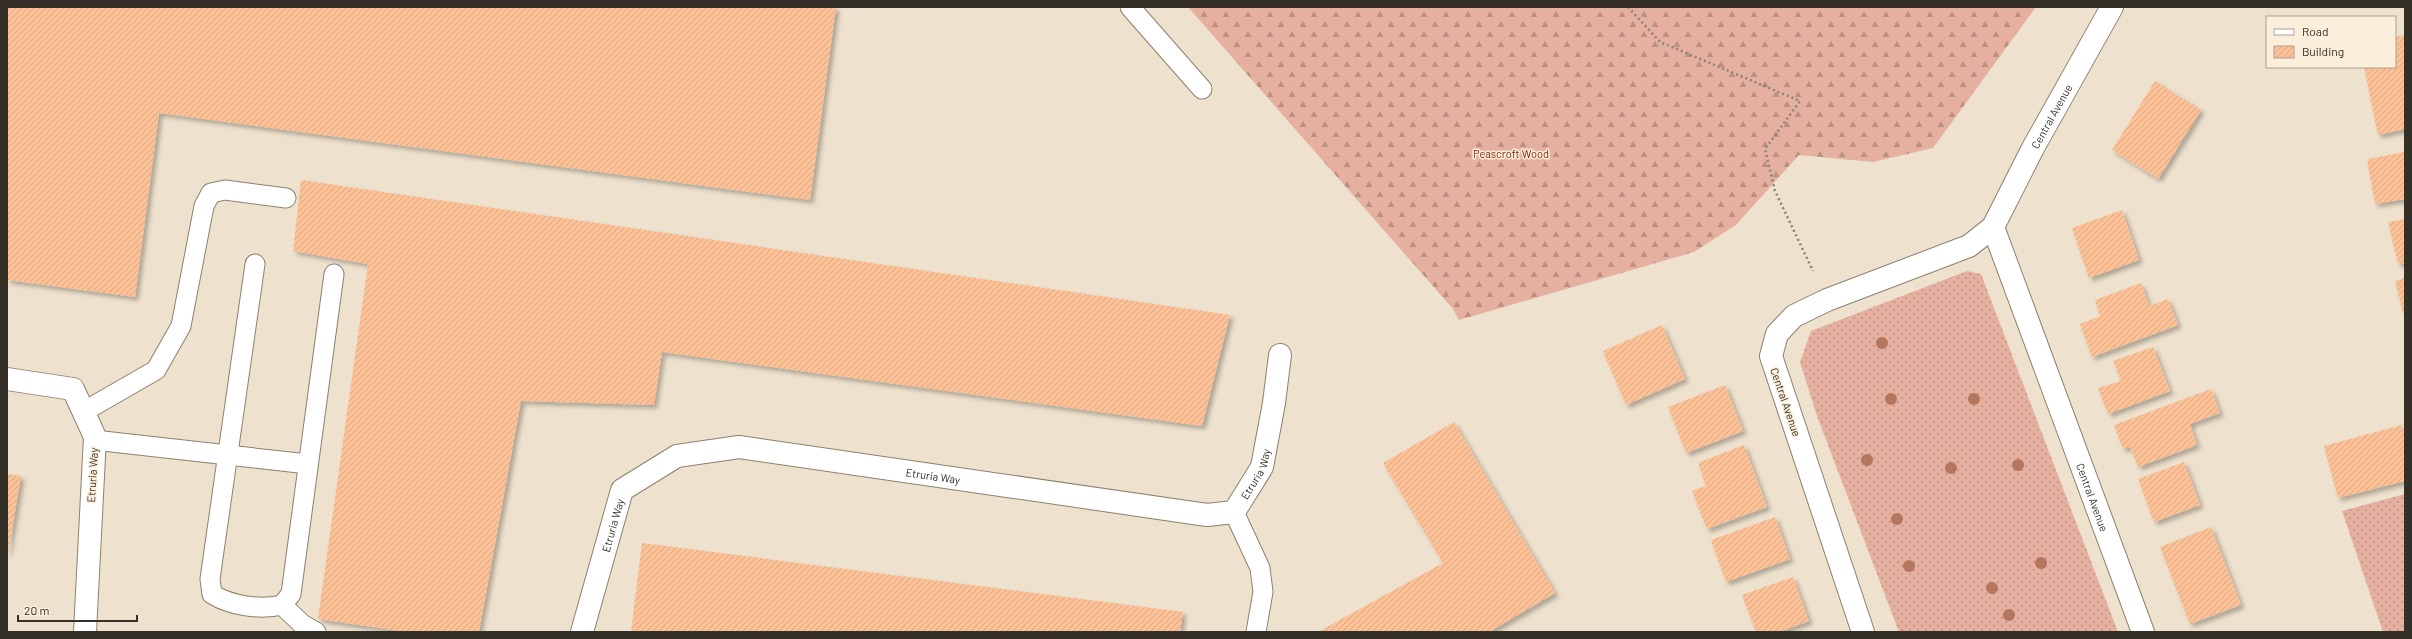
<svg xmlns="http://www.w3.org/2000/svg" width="2412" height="639" viewBox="0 0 2412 639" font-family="Barlow,sans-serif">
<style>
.grass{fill:url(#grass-dots)}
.forest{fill:url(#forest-firs)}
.building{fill:url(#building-hatch);filter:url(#shadow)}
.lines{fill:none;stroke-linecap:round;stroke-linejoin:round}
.lane-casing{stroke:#8c816f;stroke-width:21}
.street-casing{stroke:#8c816f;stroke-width:24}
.path{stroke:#8a8274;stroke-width:2.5;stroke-dasharray:2 3;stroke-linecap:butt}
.lane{stroke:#fff;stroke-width:19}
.street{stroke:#fff;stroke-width:22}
.tree{fill:#b4775d}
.labels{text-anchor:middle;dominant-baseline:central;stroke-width:3;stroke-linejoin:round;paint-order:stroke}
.street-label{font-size:11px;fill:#342f27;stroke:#fbeeda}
.park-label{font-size:11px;fill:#852001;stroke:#fbeeda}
</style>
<defs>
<pattern id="grass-dots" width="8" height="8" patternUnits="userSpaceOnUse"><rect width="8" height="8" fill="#e6b0a1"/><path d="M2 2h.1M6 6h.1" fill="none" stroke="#bb9083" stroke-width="1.8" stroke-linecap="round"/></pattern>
<pattern id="forest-firs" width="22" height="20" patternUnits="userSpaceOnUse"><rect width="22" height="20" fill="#e6b0a1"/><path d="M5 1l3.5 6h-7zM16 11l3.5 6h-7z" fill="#bb9083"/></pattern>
<pattern id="building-hatch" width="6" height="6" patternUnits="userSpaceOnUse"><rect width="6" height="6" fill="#fcc196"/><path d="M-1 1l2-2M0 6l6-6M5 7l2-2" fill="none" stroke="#d9a681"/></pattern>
<filter id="shadow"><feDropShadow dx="3.5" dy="3.5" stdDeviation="2" flood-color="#0004"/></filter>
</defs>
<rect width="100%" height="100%" fill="#eee1cd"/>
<g class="grass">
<path d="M1967 271 1981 274 2118 632H1899L1817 416 1800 362 1811 331Z"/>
<path d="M2405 494V632H2383L2342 511Z"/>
</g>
<path class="forest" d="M1188 7H2036L1933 148 1873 162 1799 155 1736 225 1694 252 1459 320 1453 309Z"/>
<g class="building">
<path d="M7 7H836L810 200 159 113 135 297 7 280Z"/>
<path d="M2405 35V129L2378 135 2364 67H2395V37Z"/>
<path d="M2155 81 2201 110 2158 179 2112 150Z"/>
<path d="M2405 152V199L2375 204 2367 159Z"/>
<path d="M301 180 1230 315 1202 426 662 352 654 405 521 401 479 632H407L318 619 368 264 293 251Z"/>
<path d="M2122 210 2139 260 2089 278 2072 228Z"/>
<path d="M2405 219V263L2398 264 2388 222Z"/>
<path d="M2405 278V312L2403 313 2395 281Z"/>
<path d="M2141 283 2149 306 2168 299 2178 325 2092 357 2080 324 2100 316 2095 300Z"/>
<path d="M1662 325 1685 379 1626 405 1603 351Z"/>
<path d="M2153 347 2170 391 2108 414 2098 388 2121 381 2113 361Z"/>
<path d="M1725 385 1743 431 1686 453 1668 407Z"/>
<path d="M2211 389 2220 413 2190 424 2197 445 2138 467 2130 447 2123 449 2114 425Z"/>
<path d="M1454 422 1555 593 1489 632H1318L1443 563 1383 463Z"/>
<path d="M2402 425 2405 438V481L2338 498 2324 446Z"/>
<path d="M1744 445 1767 507 1707 529 1692 491 1706 486 1698 463Z"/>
<path d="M2184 462 2200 505 2154 522 2138 479Z"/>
<path d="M7 474 21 476 8 554H7Z"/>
<path d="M1775 517 1790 559 1726 582 1711 540Z"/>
<path d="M2211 527 2241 605 2190 624 2160 547Z"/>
<path d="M642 543 1183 612 1180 632H631Z"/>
<path d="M1793 577 1809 621 1779 632H1756L1742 595Z"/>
</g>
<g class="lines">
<defs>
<g id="lane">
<path d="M1130 7 1202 89"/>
<path d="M255 264 210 579 212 594C231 606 260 610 282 605L291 594 334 274"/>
<path d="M83 412 156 370 181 326 204 206 211 193 225 190 286 198"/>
<path d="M94 440 308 464"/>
<path d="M1234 512 1260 568 1263 592 1256 632"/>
<path d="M282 605 302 624 316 632"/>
</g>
<g id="street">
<path id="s1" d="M1993 227 2143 632"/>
<path d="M7 379 73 389 95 437 85 632"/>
<path id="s2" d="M582 632 622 490 677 456 739 447 1207 515 1234 512 1262 467 1274 403 1280 355"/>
<path id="s3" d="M1863 632 1771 356 1777 334 1794 316 1827 300 1969 246 1993 227 2033 148 2112 7"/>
</g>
</defs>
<use href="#lane" class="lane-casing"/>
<use href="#street" class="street-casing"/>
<path class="path" d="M1628 7 1660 42 1800 101 1765 149 1775 191 1813 271"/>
<use href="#lane" class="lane"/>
<use href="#street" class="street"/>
</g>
<g class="tree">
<circle cx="1882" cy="343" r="6"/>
<circle cx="1891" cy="399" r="6"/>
<circle cx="1974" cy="399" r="6"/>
<circle cx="1867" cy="460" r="6"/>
<circle cx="2018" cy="465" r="6"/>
<circle cx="1951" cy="468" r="6"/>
<circle cx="1897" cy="519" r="6"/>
<circle cx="2041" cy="563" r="6"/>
<circle cx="1909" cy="566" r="6"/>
<circle cx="1992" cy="588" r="6"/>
<circle cx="2009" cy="615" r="6"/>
</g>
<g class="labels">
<g class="street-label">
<text stroke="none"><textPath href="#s3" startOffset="683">Central Avenue</textPath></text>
<text transform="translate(1786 402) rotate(71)">Central Avenue</text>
<text stroke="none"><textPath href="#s2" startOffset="819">Etruria Way</textPath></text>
<text transform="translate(92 475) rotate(-87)">Etruria Way</text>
<text stroke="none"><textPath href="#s2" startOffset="471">Etruria Way</textPath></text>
<text stroke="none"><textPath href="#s1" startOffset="288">Central Avenue</textPath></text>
<text stroke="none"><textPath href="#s2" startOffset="111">Etruria Way</textPath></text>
</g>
<g class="park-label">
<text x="1511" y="153">Peascroft Wood</text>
</g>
</g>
<rect width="2412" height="639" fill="none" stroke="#342f27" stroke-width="16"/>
<rect x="2266" y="16" width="130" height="52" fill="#fbeeda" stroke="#aba292"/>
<rect x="2274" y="29" width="20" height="6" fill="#ffffff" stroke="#aba292"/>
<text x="2302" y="36" font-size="12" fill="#342f27">Road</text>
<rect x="2274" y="46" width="20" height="12" fill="url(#building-hatch)" stroke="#aba292"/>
<text x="2302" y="56" font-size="12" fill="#342f27">Building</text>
<path d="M18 615v6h119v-6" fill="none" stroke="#342f27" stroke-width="2"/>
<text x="24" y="615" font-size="12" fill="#342f27" stroke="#fbeeda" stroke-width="3" paint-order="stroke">20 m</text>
</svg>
